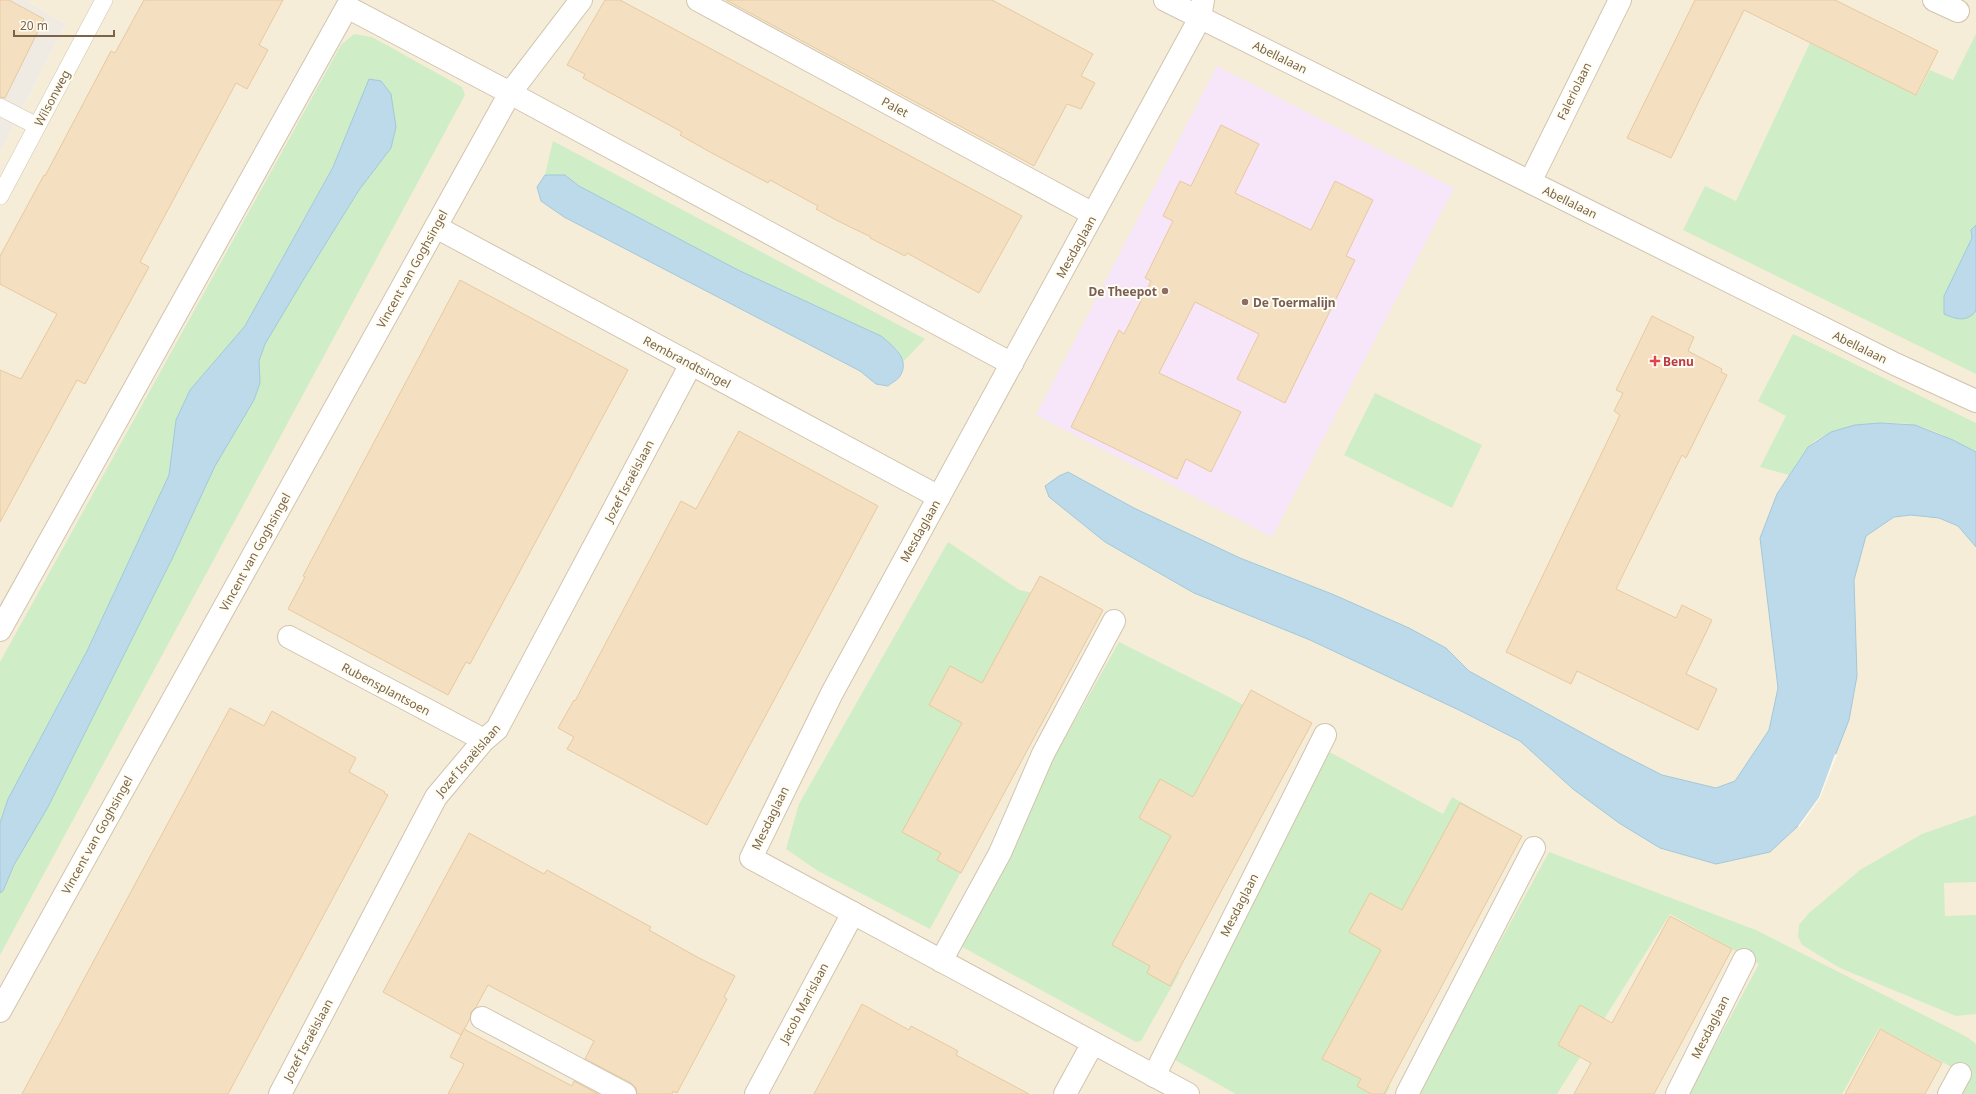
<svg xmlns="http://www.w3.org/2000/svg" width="1976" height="1094" viewBox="0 0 1976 1094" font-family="'Noto Sans',sans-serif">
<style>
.residential{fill:#f6edd8}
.industrial{fill:#efebe3}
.education{fill:#f7e6fa}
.green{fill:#cfedc7}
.water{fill:#bcdae9;stroke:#a2c8db}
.pier{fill:#fdf9ea}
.building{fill:#f4dfc0;stroke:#e8c99f}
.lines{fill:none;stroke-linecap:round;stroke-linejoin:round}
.lane-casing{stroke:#d1c4ae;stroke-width:18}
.street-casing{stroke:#d1c4ae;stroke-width:24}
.lane{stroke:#fff;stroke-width:17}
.street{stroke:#fff;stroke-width:22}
.education-dot{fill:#8d6e63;stroke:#fffcf1;stroke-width:1.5}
.health-dot{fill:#e0444e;stroke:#fffcf1;stroke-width:1.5}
.labels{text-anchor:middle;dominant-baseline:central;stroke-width:4;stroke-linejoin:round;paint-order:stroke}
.street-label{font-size:12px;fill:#7a654b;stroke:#fffcf1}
.education-label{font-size:12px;font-weight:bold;fill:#785e54;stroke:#fffcf1;text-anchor:end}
.health-label{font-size:12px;font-weight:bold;fill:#be3a42;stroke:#fffcf1;text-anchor:start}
</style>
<rect width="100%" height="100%" fill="#fdf9ea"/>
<path class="residential" d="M25 0H1976V1094H0V152L66 24Z"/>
<path class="industrial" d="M0 0H25L66 24 0 152Z"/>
<path class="education" d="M1217 66 1454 188 1272 537 1036 415Z"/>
<g class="green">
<path d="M354 34 372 37 462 87 465 95 0 955V893L3 891 14 866 172 559 215 466 254 400 260 383 259 361 265 344 305 277 359 190 391 148 396 127 391 94 362 96 333 166 245 326 190 390 176 420 169 475 87 651 8 799 0 823V662L341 45Z"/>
<path d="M1976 34V374L1683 230 1705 186 1736 201 1810 43 1917 95 1930 70 1953 80Z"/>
<path d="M553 141 925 339 903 362 897 349 881 336 738 270 579 186 566 175H545Z"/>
<path d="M1793 334 1976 423V452C1957 442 1936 430 1915 425 1886 419 1828 425 1808 447 1801 455 1795 466 1789 475L1760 467 1786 416 1758 401Z"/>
<path d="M1375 393 1482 445 1452 508 1344 455Z"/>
<path d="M948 542 1019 590 1093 605 969 857 930 929 818 871 786 849 799 804Z"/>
<path d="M1119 642 1231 698 1296 735 1170 967 1180 972 1141 1041 1136 1042 955 943V934Z"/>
<path d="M1324 749 1443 814 1452 797 1515 832 1378 1078 1390 1087 1386 1094H1236L1166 1055Z"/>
<path d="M1976 815V882L1944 883 1945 916 1976 915V1014L1956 1016 1840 968 1802 945 1798 937 1799 925 1808 914 1860 870 1922 834Z"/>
<path d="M1549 852 1756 930 1967 1037 1976 1044V1094H1961L1970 1077 1879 1028 1842 1094H1689L1759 964 1670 914 1557 1094H1417Z"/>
</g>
<g class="water">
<path d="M369 79 381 81 391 94 396 127 391 148 359 190 305 277 265 344 259 361 260 383 254 400 215 466 172 559 48 807 14 865 3 891 0 893V823L8 799 87 651 169 475 176 420 190 390 245 326 333 167Z"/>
<path d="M545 175H565L579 186 738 270 881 336C892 345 911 359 900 376 898 380 891 383 888 386L876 384 860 371 564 217 541 201 537 187Z"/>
<path d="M1976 225V311C1966 323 1956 319 1944 314V296L1972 238 1971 230Z"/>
<path d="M1880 423 1915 425 1953 440 1976 452V547L1958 526 1939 518 1911 515 1894 517 1866 536 1854 580 1857 676 1849 720 1819 797 1798 826 1770 852 1716 864 1660 848 1619 823 1573 789 1520 741 1461 711 1310 640 1194 593 1105 542 1049 497 1045 486 1059 476 1068 472 1134 508 1240 558 1332 594 1409 628 1446 648 1469 671 1617 752 1662 775 1716 788 1735 781 1769 730 1778 688 1760 538 1777 494 1808 447 1831 432 1855 425Z"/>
</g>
<path class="pier" d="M1835 754 1837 755 1820 798 1799 828 1798 826 1819 797Z"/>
<g class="building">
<path d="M0 0H9L44 19 5 98 0 97Z"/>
<path d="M144 0H283L259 45 268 50 247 89 236 83 140 262 149 267 85 384 77 380 0 522V370L21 379 57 314 0 284V256L44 175 45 176 111 51 115 53Z"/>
<path d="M605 0H620L1022 216 979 293 907 253 905 256 870 238 871 237 838 221 816 209 818 206 770 180 768 183 710 152 680 135 682 132 583 78 585 74 567 65Z"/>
<path d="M726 0H992L1093 54 1081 76 1095 83 1081 109 1067 104 1034 166Z"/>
<path d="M1695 0H1835L1938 51 1916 95 1744 10 1671 158 1627 138Z"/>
<path d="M1221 125 1259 144 1235 193 1311 230 1335 181 1373 200 1346 256 1355 260 1285 403 1237 379 1259 334 1195 302 1159 373 1241 412 1211 472 1186 459 1177 479 1071 427 1119 330 1124 334 1151 281 1145 278 1173 221 1163 216 1180 181 1191 186Z"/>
<path d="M460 280 628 370 470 664 466 662 448 695 288 609 305 577 303 576Z"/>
<path d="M1652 316 1694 337 1688 351 1722 369 1721 372 1727 375 1686 458 1682 455 1616 589 1676 618 1682 605 1712 620 1686 674 1717 689 1698 730 1577 671 1571 684 1506 652 1620 415 1614 411 1623 393 1616 390Z"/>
<path d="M739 431 878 506 707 825 567 749 574 737 558 728 574 700 575 701 681 501 696 509Z"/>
<path d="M1040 576 1103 610 961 873 937 860 941 853 902 832 962 723 929 705 950 666 982 683Z"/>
<path d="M1251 690 1312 723 1170 986 1147 973 1150 966 1112 945 1171 836 1139 818 1160 779 1193 797Z"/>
<path d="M230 708 264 726 272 711 356 758 349 772 385 792 384 793 388 795 228 1094H22Z"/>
<path d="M1460 803 1522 836 1384 1094H1371L1357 1086 1361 1079 1322 1059 1381 950 1349 932 1370 893 1402 910Z"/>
<path d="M469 833 544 874 547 870 651 927 649 930 697 957 735 976 724 997 727 999 677 1093 673 1091 672 1094H637L636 1088 631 1083 585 1059 594 1041 488 985 476 1007 471 1012 470 1019 461 1035 383 992Z"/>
<path d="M1670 916 1732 949 1654 1094H1574L1591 1063 1558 1045 1580 1005 1612 1023Z"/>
<path d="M862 1004 909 1030 911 1026 945 1044 958 1051 956 1055 1029 1094H814Z"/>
<path d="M464 1029 572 1086 574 1081 598 1094H448L464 1064 450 1057Z"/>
<path d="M1880 1029 1942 1063 1925 1094H1845Z"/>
</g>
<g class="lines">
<defs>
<g id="lane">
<path d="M0 107 37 126"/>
<path d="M0 196 104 0"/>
</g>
<g id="street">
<path d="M698 0 1093 214"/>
<path d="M1165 0 1895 364 1976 401"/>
<path d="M1934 0 1958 11"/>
<path d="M1530 182 1620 0"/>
<path d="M436 227 939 497"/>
<path d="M0 630 347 7 510 93 1012 364"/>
<path d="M289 637 484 740"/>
<path d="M941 961 1000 853 1043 754 1114 621"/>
<path d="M0 1011 510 93 581 0"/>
<path d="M482 1018 625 1094"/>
<path d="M1154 1076 1325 735"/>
<path d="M280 1094 436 797 484 740 497 729 691 364"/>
<path d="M756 1094 853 913"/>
<path d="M1065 1094 1093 1043"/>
<path d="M1188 1094 751 858 832 693 1200 18 1203 0"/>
<path d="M1407 1094 1534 848"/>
<path d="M1677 1094 1744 960"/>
<path d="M1949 1094 1960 1074"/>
</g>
</defs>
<use href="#lane" class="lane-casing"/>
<use href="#street" class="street-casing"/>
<use href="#lane" class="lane"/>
<use href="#street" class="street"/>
</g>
<g class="education-dot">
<circle cx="1165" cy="291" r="4"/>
<circle cx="1245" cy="302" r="4"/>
</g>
<path class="health-dot" d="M1653 355h4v4h4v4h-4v4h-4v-4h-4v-4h4z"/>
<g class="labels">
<g class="street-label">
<text transform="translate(1280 57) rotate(26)">Abellalaan</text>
<text transform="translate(1574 91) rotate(-64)">Faleriolaan</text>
<text transform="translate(52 98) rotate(-62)">Wilsonweg</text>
<text transform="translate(895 107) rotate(28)">Palet</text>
<text transform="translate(1570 202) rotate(26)">Abellalaan</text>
<text transform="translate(1076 247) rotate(-61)">Mesdaglaan</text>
<text transform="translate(412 269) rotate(-61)">Vincent van Goghsingel</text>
<text transform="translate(1860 347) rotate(26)">Abellalaan</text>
<text transform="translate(687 362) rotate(28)">Rembrandtsingel</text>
<text transform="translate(629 481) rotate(-62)">Jozef Israëlslaan</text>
<text transform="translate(920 531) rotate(-61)">Mesdaglaan</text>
<text transform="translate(255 552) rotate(-61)">Vincent van Goghsingel</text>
<text transform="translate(386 689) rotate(28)">Rubensplantsoen</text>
<text transform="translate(468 760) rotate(-49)">Jozef Israëlslaan</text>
<text transform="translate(770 818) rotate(-64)">Mesdaglaan</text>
<text transform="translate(97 835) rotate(-61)">Vincent van Goghsingel</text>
<text transform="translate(1239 905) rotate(-63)">Mesdaglaan</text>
<text transform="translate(804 1003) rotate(-62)">Jacob Marislaan</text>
<text transform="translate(1710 1027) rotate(-63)">Mesdaglaan</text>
<text transform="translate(308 1040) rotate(-62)">Jozef Israëlslaan</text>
</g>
<g class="education-label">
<text x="1157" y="291">De Theepot</text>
<text x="1253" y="302" text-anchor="start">De Toermalijn</text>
</g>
<g class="health-label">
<text x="1663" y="361">Benu</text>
</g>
</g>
<path d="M14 30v6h100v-6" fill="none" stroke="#7a654b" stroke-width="2"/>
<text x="20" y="30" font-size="12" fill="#7a654b" stroke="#fffcf1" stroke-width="3" paint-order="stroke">20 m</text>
</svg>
